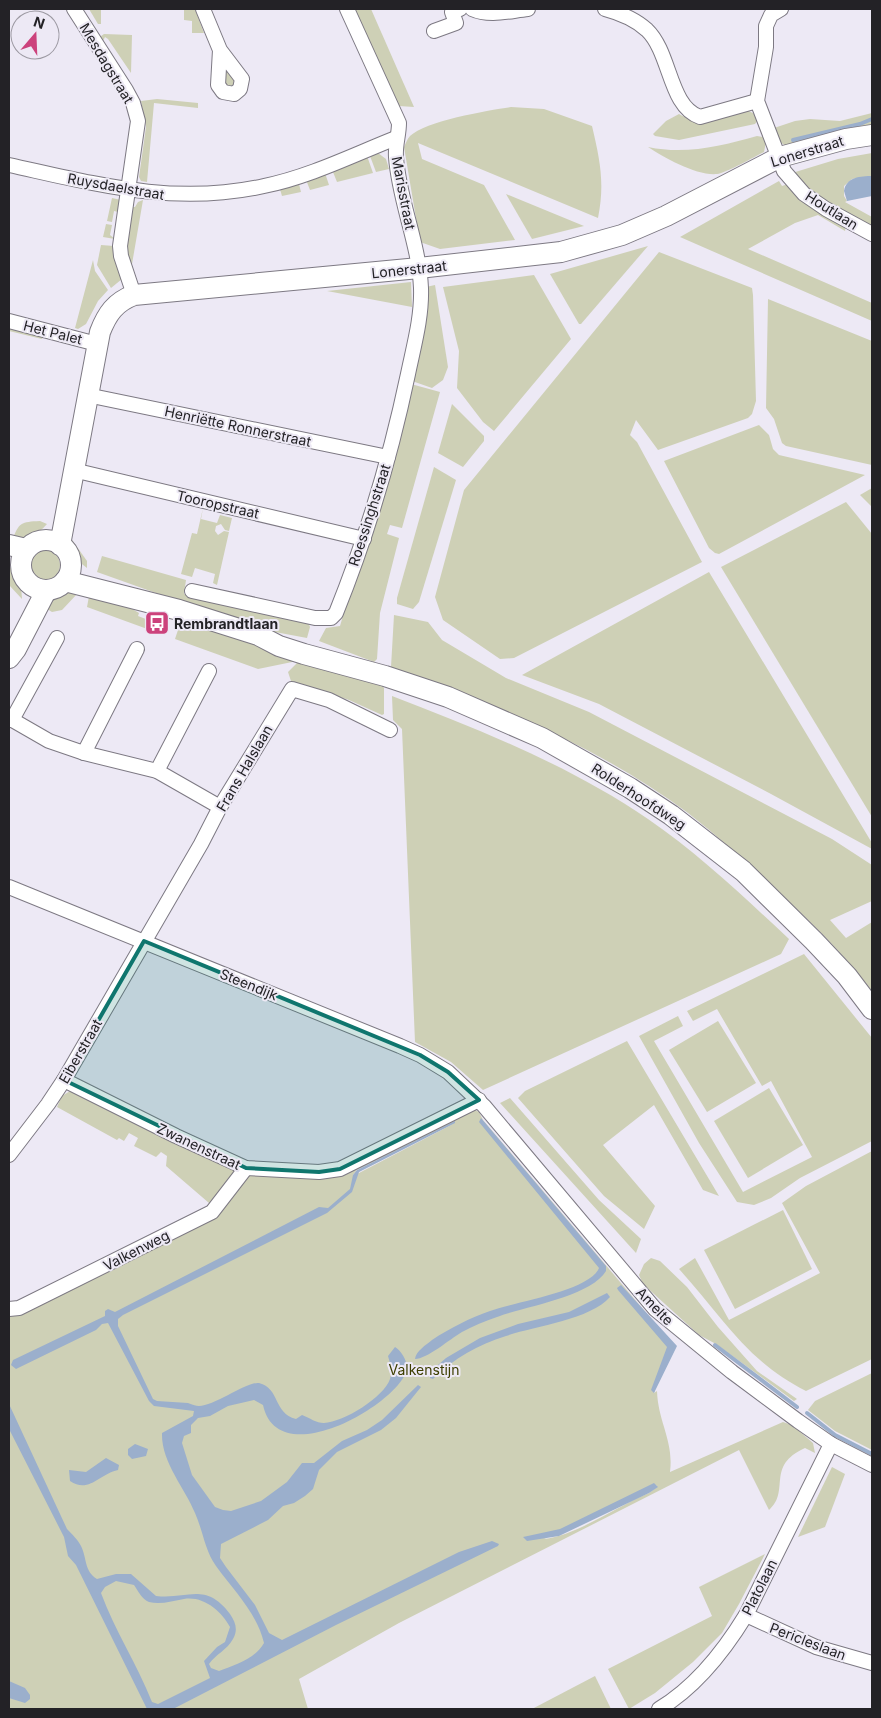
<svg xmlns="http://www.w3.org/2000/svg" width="881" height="1718" viewBox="0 0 881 1718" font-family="Inter,sans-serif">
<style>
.green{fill:#ced0b6;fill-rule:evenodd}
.water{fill:#9bafcc;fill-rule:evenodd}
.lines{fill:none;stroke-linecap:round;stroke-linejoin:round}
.stream{stroke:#9bafcc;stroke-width:4}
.street-casing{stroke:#7d7983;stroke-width:16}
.secondary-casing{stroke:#7d7983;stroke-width:22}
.street{stroke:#fff;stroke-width:14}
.secondary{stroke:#fff;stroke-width:20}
.marked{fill:#0f766e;fill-opacity:0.2;stroke:#0f766e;stroke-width:4;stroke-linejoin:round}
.labels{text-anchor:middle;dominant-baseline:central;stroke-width:4;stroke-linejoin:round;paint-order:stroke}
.street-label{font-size:14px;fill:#232226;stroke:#ede9f5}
.poi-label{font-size:14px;font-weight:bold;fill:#232226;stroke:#ede9f5;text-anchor:start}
.park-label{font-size:14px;fill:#3d3e00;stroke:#ede9f5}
</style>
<rect width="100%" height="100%" fill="#ede9f5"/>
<g class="green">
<path d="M89 9H101V24H98Z"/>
<path d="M184 9H195L204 33H192V21L184 20Z"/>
<path d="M354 9H371L414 107 399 106Z"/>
<path d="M104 34 132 35 131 73 108 39 105 37 101 45 97 39Z"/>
<path d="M224 67 236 78V85L228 89 223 81Z"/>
<path d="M157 99 198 103V108L154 103 147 182 141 181 139 177 146 127 141 101Z"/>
<path d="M511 107 544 109 592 126C600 160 605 183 598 218L418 143 422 159 484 185 515 240 440 249 420 242 404 147C406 143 407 139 410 136 425 121 489 110 511 107Z"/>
<path d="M746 110 753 113 758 120 755 124 679 140 655 136 653 134 666 121 679 114C700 127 724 116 746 110Z"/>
<path d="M872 113V128L787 147 779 141 774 128 795 121 810 119 840 121Z"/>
<path d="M757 136 763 137 766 142 764 152C754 157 726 173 717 174 697 176 665 158 648 147 686 155 721 146 757 136Z"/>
<path d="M366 153 373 173 337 182 331 167Z"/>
<path d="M378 153 386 159 389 169 376 172 370 156Z"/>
<path d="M872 153V176L852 179 844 186V196L847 201 845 202 872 217V228L807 190 792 173 838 159Z"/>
<path d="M324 170 329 185 310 190 305 177Z"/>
<path d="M298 180 301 192 282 196 279 186Z"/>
<path d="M779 181 782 186 788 184 846 225 845 231 818 215 795 223 748 249 872 303V321L680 237Z"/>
<path d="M506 194 584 226 532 239Z"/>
<path d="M112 198 121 200 118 212 114 211 112 222 107 221Z"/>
<path d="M143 200 132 264H129L125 250 131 207H135L138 202Z"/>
<path d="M106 224 112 225 110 235 115 239 103 237Z"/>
<path d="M101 245 114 246 122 279 111 288 97 265Z"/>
<path d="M648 246 581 324H579L550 274Z"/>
<path d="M659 252 752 288 753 295 756 401 752 414 748 418 658 450 636 420 630 435 637 442 702 562 514 658 500 659 443 620 435 597 464 490Z"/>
<path d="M93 260 95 271 108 290 98 301 86 324 78 329 75 328Z"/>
<path d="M534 275 571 339 494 431 483 422 457 388 459 351 443 287Z"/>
<path d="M411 282 412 307 327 291Z"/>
<path d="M435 285 448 367 443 380 432 388 412 381 426 287Z"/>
<path d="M768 299 872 341V465L786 446 782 443 774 419 766 408Z"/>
<path d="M9 327 43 336 42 339 9 331Z"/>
<path d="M411 384 440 392 402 528 390 525 387 534 399 538 380 613 377 659 374 662 319 641 326 628 340 626Z"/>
<path d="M452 404 484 436V441L463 467 438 453Z"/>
<path d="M759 425 769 435 773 449 779 455 865 475 719 554 715 553 709 548 664 461Z"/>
<path d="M434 467 456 480 419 602 413 609 397 604V598Z"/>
<path d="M872 488V507L860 495Z"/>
<path d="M846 502 872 534V817L721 567Z"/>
<path d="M203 508 201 519 217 523 220 515 232 518 229 531 225 530 221 524 216 526 215 531 218 535 224 531 229 532 217 585 213 583 215 574 195 568 192 577 181 574 192 533 197 534Z"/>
<path d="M40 521 47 524C37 535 28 541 12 541 19 522 21 522 40 521Z"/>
<path d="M70 537 87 561V568L78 561 67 541Z"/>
<circle cx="45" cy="565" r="15"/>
<path d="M102 556 186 580 184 594 308 622 310 627 307 638 259 629 226 618 97 572Z"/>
<path d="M9 565 21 586 22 599 9 585Z"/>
<path d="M709 572 872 843V849L771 794 599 704 522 675Z"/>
<path d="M68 588 77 594 62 610 52 612 44 607 48 599Z"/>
<path d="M90 591 119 601 139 613 138 616 151 621 150 630 87 607Z"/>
<path d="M394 615 428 622 442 640 506 678 589 712 832 839 872 865V901L830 920 846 938 872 922V991C844 954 810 921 776 890 747 863 719 837 688 813 598 746 495 705 391 667Z"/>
<path d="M180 624 203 625 301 657 297 661 258 669 175 639Z"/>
<path d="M300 660 381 684 384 688V714L382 715 349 700 291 681 288 672Z"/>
<path d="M392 696C480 730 569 765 648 819 699 854 744 897 789 939L781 954 483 1090 451 1062 415 1042 402 729 393 720Z"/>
<path d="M804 954 872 1038V1141L800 1178 771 1198 754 1205 737 1202 699 1143 639 1036 678 1016 683 1026 654 1041 743 1192 812 1157 771 1081 762 1086 717 1009 693 1021 687 1011Z"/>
<path d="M718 1021 756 1083 707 1112 669 1050Z"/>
<path d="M627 1041 719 1196 703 1190 654 1105 603 1145 655 1206 644 1229 604 1196 518 1098 525 1091Z"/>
<path d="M769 1088 803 1145 748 1178 714 1121Z"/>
<path d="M70 1091 75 1092 234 1168 235 1175 211 1203H209L166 1166 167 1156 161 1152 156 1157 134 1146 138 1138 129 1133 124 1141 119 1138 117 1140 57 1107 62 1096Z"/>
<path d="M510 1098 599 1200 641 1239 636 1253 500 1103Z"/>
<path d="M475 1110 479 1112 483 1120 670 1341 654 1393 657 1391C658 1422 674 1441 670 1472L783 1422 792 1425 813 1443 815 1453 805 1448C765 1466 791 1491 769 1510L739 1450 399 1623 299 1679 308 1709H9V1315L214 1214 252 1173 362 1164ZM455 1123 359 1173 353 1175 357 1170ZM656 1485 657 1487 649 1493C617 1506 578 1535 544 1539Z"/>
<path d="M872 1151V1359L806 1391C747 1362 721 1315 679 1269L695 1258 729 1320 820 1273 782 1203 806 1186Z"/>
<path d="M783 1210 812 1269 735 1309 704 1250Z"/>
<path d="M651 1258 660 1261 687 1287 718 1327 757 1371 797 1399 794 1401 716 1344 699 1335 643 1284 639 1275 644 1264Z"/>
<path d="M872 1373V1450L835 1431 808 1410 815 1401Z"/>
<path d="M832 1467 845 1474 825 1527 798 1537Z"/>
<path d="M765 1554 739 1604 722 1633 693 1662 655 1693 629 1709 608 1669 712 1616 699 1587Z"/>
<path d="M595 1676 611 1709H532Z"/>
</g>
<g class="water">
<path d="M872 176V196L847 201 844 191C846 177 861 176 872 176Z"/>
<path d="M481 1118 606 1266V1271C590 1297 526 1306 497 1317 485 1321 473 1326 462 1332 450 1339 427 1359 415 1359 416 1351 426 1345 432 1340 450 1328 470 1318 490 1311 514 1302 590 1291 599 1268L479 1122Z"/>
<path d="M455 1121V1123L359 1172 352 1192 327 1213 123 1315 118 1319V1326L153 1399 157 1401C167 1402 178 1402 188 1403 191 1404 196 1406 199 1406 214 1406 248 1381 259 1383 280 1388 273 1413 296 1419L302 1415C310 1418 316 1423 324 1423 344 1422 384 1397 390 1379 393 1370 390 1364 388 1356L395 1347C402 1351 410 1365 406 1373 389 1410 277 1471 263 1405L254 1400 228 1406 210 1416 198 1418 191 1425V1433L184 1436 182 1443 192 1475 215 1507 223 1510 231 1511 261 1501 287 1482 302 1463H314L342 1441 367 1430 382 1420 418 1385 421 1387 396 1418 381 1430 337 1452 319 1470 313 1489 305 1496 294 1503 283 1506 268 1520 221 1544 220 1558 226 1567 255 1605 269 1633 282 1640 459 1552 492 1541 499 1544 498 1546 336 1625 173 1709H147L76 1565 68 1556 64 1537 9 1429V1404L67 1529C72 1534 78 1540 81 1546 87 1558 84 1571 97 1579L116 1574H131L156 1596C187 1600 205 1581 230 1614 236 1623 238 1630 233 1639 227 1650 216 1654 209 1664L211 1668 219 1671C235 1665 255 1659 264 1643 257 1613 234 1591 216 1566 205 1551 203 1531 195 1513 185 1488 161 1462 162 1433L193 1416 194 1411 154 1406 149 1401 108 1323 102 1324 96 1330 16 1369 11 1365 13 1360 105 1316V1311L108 1309 115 1312 319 1207 328 1208 350 1189 353 1175 357 1170ZM116 1581 134 1585C138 1591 142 1599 149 1602 160 1605 173 1601 184 1599 204 1596 221 1611 230 1627L225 1642 217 1647 204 1661 210 1678 158 1704 152 1702C137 1664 115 1631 101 1593L105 1587Z"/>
<path d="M621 1285 677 1346 654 1393 651 1390 667 1347 618 1290 617 1288Z"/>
<path d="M607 1293 610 1297C590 1320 534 1326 506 1336 478 1345 454 1358 433 1379L430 1378V1372L446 1358 480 1338 518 1324 569 1312Z"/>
<path d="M135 1444 148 1449 146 1456 132 1459 128 1455V1449Z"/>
<path d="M106 1458 119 1465 118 1470C99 1474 89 1494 70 1481L69 1470 86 1472Z"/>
<path d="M654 1483 658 1487 649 1493 559 1536 527 1541 523 1537 560 1529Z"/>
<path d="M9 1681 25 1688 30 1695V1699L25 1703 9 1698Z"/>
</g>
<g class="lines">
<g class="stream">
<path d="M793 140 860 124 872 119"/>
<path d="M715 1345 797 1407"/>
<path d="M807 1413 835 1435 872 1454"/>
</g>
<defs>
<g id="street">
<path d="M74 9 126 90 133 103 138 121 120 246 121 256 134 295"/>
<path d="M203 9 220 50 242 79 240 89 234 94 223 92 218 85 220 50"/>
<path d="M472 9C490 17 509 11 528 9"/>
<path d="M605 9C620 13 635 19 647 30 671 53 669 107 700 117L757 101"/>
<path d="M781 9 771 15 766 26V47L757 101 784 171 804 194 826 209 872 234"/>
<path d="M434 31 456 23 452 12 460 9"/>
<path d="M9 165C96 184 174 206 264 186 309 177 353 155 396 138"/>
<path d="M9 321 97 344"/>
<path d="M87 395 388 457"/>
<path d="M73 470 364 539"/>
<path d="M192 591 315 618H331L336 613C367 536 391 455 408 374 414 345 422 317 421 288 419 243 399 201 396 157 395 145 399 135 399 123L347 9"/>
<path d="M9 718 49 741 84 753 157 771 220 807"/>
<path d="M12 720 57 638"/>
<path d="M84 753 137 649"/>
<path d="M157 771 209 671"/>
<path d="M9 887 400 1046 420 1055 448 1072 484 1106 655 1309 732 1372 798 1421 831 1444 872 1465"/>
<path d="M64 1080 176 1136 246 1168 319 1172 340 1169 479 1100"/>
<path d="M9 1155 48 1104 64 1080 201 844 220 807 292 689 329 700 390 730"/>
<path d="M9 1309 19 1308 212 1212 246 1168"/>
<path d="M746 1615 816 1647 872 1663"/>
<path d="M659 1709C696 1687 724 1651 746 1615L831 1444"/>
</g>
<g id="secondary">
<circle cx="46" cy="565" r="25"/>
<path d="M9 545 26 549"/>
<path d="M60 545 100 332C107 314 115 302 134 295L419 268 561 252 622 235 666 216 780 157 846 139 872 135"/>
<path d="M65 581 179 610 258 635 279 646 304 654 385 676 448 697 542 738 630 788 671 815 743 871 814 941 847 976 872 1009"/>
<path d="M9 658 16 649 46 591"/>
</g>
</defs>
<use href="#street" class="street-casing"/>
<use href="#secondary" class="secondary-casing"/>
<use href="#street" class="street"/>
<use href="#secondary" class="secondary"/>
</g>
<path class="marked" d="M144 941 420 1055 448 1072 479 1100 340 1169 319 1172 246 1168 64 1080Z"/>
<defs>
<symbol id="bus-square" viewBox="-11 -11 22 22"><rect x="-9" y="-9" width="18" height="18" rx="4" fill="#cc427c" stroke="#ede9f5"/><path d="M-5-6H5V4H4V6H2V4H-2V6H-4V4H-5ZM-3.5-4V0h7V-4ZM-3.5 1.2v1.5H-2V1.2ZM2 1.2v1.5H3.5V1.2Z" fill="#fff"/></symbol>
</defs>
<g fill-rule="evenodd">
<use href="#bus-square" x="143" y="609" width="28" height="28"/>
</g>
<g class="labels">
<g class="street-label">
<text transform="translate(107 63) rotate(59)">Mesdagstraat</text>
<text transform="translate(807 151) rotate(-17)">Lonerstraat</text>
<text transform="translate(116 186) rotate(10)">Ruysdaelstraat</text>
<text transform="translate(404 193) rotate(79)">Marisstraat</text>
<text transform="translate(832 210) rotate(32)">Houtlaan</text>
<text transform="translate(409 269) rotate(-6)">Lonerstraat</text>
<text transform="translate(53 332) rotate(14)">Het Palet</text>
<text transform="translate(238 426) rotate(12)">Henriëtte Ronnerstraat</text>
<text transform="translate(218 504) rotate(13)">Tooropstraat</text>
<text transform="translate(369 515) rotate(-72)">Roessinghstraat</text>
<text transform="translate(244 768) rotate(-60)">Frans Halslaan</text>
<text transform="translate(639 796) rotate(33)">Rolderhoofdweg</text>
<text transform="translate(249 984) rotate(22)">Steendijk</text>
<text transform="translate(80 1051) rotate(-60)">Eiberstraat</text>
<text transform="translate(199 1146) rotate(25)">Zwanenstraat</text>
<text transform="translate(136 1250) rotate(-27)">Valkenweg</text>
<text transform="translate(655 1306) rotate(46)">Amelte</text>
<text transform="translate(759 1587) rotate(-63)">Platolaan</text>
<text transform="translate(808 1641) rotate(21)">Pericleslaan</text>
</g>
<g class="poi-label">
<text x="174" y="623">Rembrandtlaan</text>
</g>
<g class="park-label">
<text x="424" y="1369">Valkenstijn</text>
</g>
</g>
<rect width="881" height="1718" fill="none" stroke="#232226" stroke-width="20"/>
<g transform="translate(35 35) rotate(19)"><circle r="24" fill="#ede9f5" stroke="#9c99a2"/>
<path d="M0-4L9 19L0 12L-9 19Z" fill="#cc427c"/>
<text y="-8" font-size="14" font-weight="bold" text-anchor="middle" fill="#232226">N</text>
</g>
</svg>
